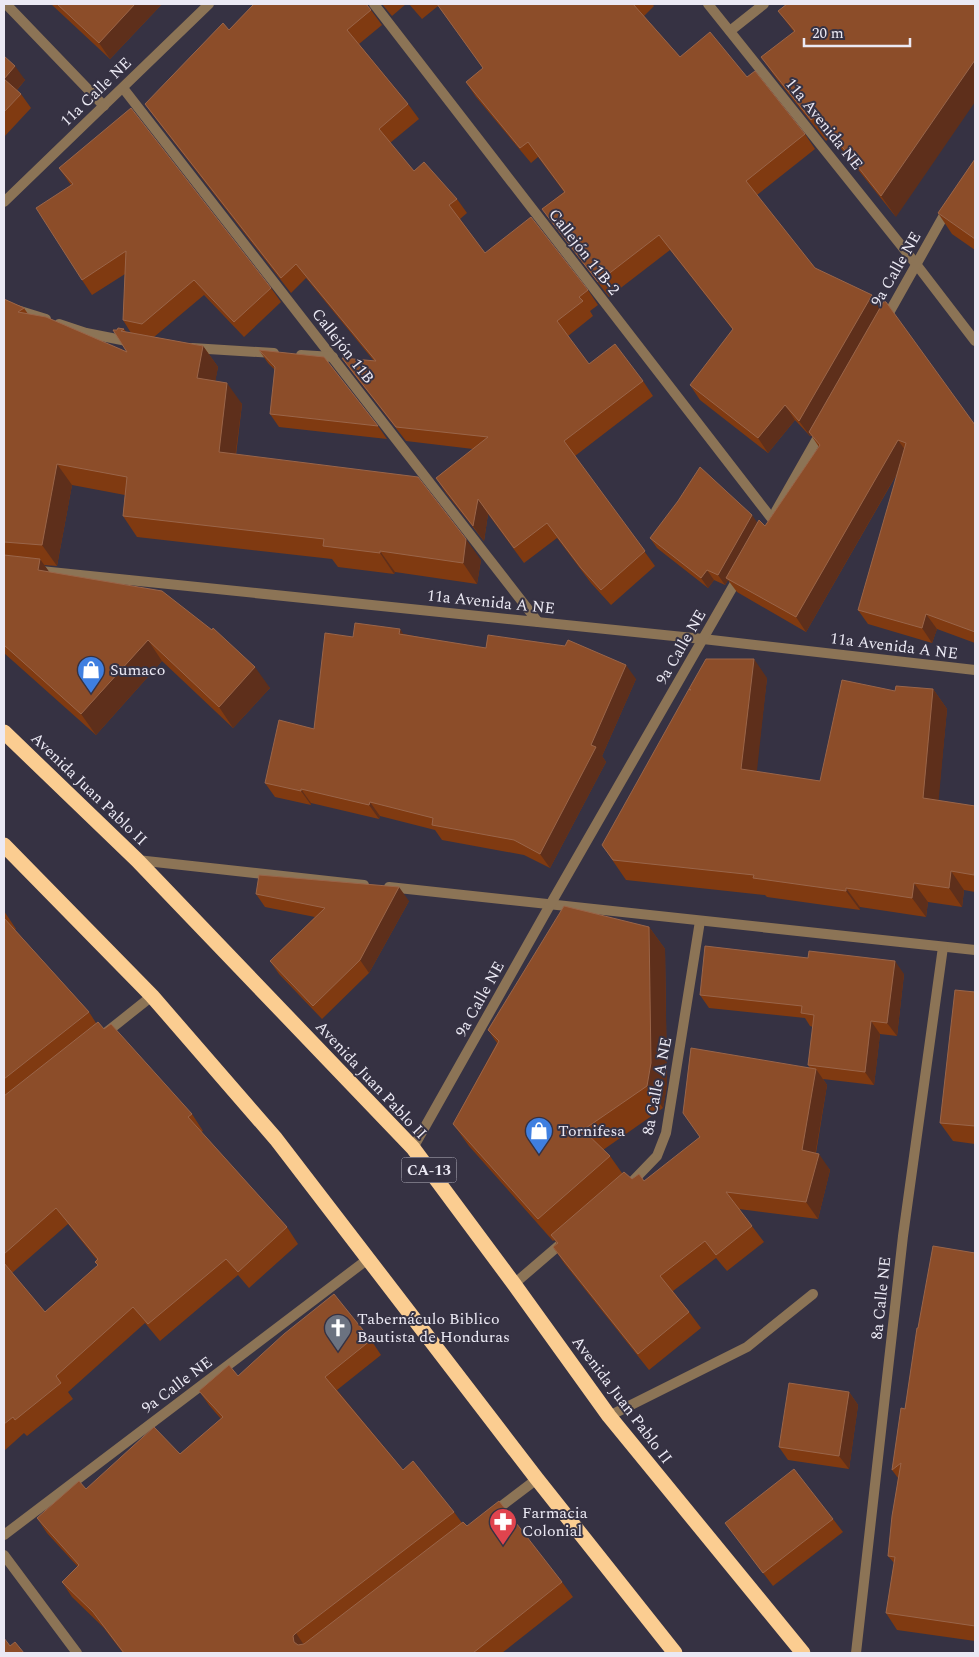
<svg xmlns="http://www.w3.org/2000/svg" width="979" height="1657" viewBox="0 0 979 1657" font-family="Spectral,serif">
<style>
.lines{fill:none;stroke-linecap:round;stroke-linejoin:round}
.lane{stroke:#8c7456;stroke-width:10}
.street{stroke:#8c7456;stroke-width:10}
.highway{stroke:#fbcd91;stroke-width:15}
.wall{fill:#803a11;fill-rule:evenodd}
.shaded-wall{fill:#5e2f1b}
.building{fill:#8c4d29;stroke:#9a6549}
.labels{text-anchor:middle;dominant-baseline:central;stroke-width:4;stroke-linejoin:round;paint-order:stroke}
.shield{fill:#363243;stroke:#b5b2bf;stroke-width:1}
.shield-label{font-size:15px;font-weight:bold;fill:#ebe9f4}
.street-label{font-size:16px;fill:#ebe9f4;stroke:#363243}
.poi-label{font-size:16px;fill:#ebe9f4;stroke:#363243;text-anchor:start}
</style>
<rect width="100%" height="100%" fill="#363243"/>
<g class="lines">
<g class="lane">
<path d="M374 4 772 519"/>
<path d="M730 31 764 4"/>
<path d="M123 88 538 622"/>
<path d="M4 306 46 319"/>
<path d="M59 324 86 333 132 342"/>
<path d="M192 348 274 353"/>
<path d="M301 355 333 357"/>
<path d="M137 860 364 885"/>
<path d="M389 887 975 950"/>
<path d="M103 1035 152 996"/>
<path d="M630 1184 657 1156 666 1133 700 921"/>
<path d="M514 1284 564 1241"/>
<path d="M609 1416 747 1347 813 1294"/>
<path d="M491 1514 537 1479"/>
<path d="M856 1653 903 1236 943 947"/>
</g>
<g class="street">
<path d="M6 4 104 106"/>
<path d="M708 4 916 264 975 341"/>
<path d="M4 202 209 4"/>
<path d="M885 320 948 208"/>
<path d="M776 511 822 430"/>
<path d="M41 571 703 639 975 670"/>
<path d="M413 1148 550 905 739 576"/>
<path d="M4 1535 368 1259"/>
<path d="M4 1555 77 1653"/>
</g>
<g class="highway">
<path d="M4 732 137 860 413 1148 514 1284 609 1416 803 1653"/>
<path d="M4 845 152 996 276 1139 537 1479 675 1653"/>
</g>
</g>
<g class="wall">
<path d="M51 4H162L110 59Z"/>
<path d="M254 4H368V6L382 25 359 44 408 104 419 119 390 143 414 171 457 199 467 213 460 219 485 253 588 290 598 305 590 311 593 316 568 336 589 364 643 381 653 396 575 456 655 566 611 605 591 583 557 538 524 563 488 514 484 541 446 493 436 478 473 449 406 441 353 373 342 358 374 361 306 278 291 293 156 119 145 104 229 30Z"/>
<path d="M382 4H406L392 16Z"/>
<path d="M409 4H652L654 6 644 16 680 57 747 77 805 134 815 149 757 195 815 268 880 307 975 425V643L937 629 932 643 868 624 858 610 898 472 806 632 737 592 728 580 725 585 714 580 708 588 657 548 650 538 757 523 765 526 819 447 811 435 810 436 795 420 768 453 700 400 690 385 733 330 670 250 609 297 553 224 542 209 564 192 538 157 531 163 476 97 466 82 483 68 438 6 422 19Z"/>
<path d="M787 4 896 217 831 136 826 141 776 78 761 57 794 32 778 11Z"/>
<path d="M4 56 25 80 17 90 21 94 31 108 4 137Z"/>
<path d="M975 159V250L952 234 938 213Z"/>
<path d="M59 168 271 288 281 302 244 337 204 295 154 337 203 346 218 367 215 381 242 404 236 455 481 560 477 584 395 572 394 574 338 567 332 559 137 537 123 516 125 495 72 485 57 566 44 565 49 572 270 688 233 728 162 661 96 735 4 653V299L24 308 28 314 127 352 117 330 124 329 126 332 131 333 123 320 125 274 92 295 82 280 71 185Z"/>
<path d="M259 350 378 426 387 439 279 427 270 414 275 370 268 363Z"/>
<path d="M404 634 636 679 602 756 606 762 550 868 524 855 442 840 435 830 380 816 379 819 311 803V805L275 797 265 783 314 729 353 637Z"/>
<path d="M767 678 756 772 820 781 895 691 933 689 947 709 938 801 975 806V892L964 890 962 907 928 902 926 917 860 907V910L767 897 765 895 626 880 602 845Z"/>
<path d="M256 894 409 901 369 973 322 1019 279 974 270 961 315 917 265 907Z"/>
<path d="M4 911 16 929 15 930 89 1012 96 1023 104 1029 192 1114 203 1131 201 1132 287 1227 298 1244 249 1288 238 1275 160 1341 145 1323 68 1392 73 1399 27 1436 24 1433 4 1451ZM68 1224 97 1260 98 1265 45 1312 12 1273Z"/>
<path d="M649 927 665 949 667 1085 663 1108 603 1150 610 1156 622 1173 632 1179 644 1181 810 1068 808 1065 813 1027 810 1026 805 1018 709 1008 700 995 904 974 897 1036 880 1034 874 1085 823 1079 827 1085 816 1153 830 1170 818 1219 739 1209 764 1242 727 1271 716 1258 673 1291 689 1312 701 1328 649 1370 564 1263 553 1247 557 1243 554 1240 553 1241 469 1146 453 1124 497 1043 488 1030Z"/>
<path d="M975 992V1144L953 1141 940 1123Z"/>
<path d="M975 1253V1641L897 1630 886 1613 894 1563 888 1556 898 1478 892 1470 905 1409 918 1328Z"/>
<path d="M371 1340 381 1355 337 1390 403 1470 454 1512 462 1523 467 1526 562 1582 573 1597 502 1653H123L103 1627 72 1597 62 1582 78 1567 47 1533 37 1518 86 1489 180 1454 221 1419 209 1405 199 1391 238 1376Z"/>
<path d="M849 1392 858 1405 849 1469 788 1460 779 1447Z"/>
<path d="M833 1519 843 1532 773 1586 725 1523Z"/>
</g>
<g class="shaded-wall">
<path d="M135 4H162L110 59 99 43Z"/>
<path d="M975 60V102L896 217 881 196Z"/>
<path d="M15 66 25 80 14 93 4 79Z"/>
<path d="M872 295 882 310 810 436 799 421Z"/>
<path d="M203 346 218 367 212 399 197 378Z"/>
<path d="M227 383 242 404 233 473 219 452Z"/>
<path d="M785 405 795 420 768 453 758 438Z"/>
<path d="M898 440 908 454 806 632 796 617Z"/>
<path d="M57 464 72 485 57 566 42 545Z"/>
<path d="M478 499 488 514 484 541 473 526Z"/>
<path d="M752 515 759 525 726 578 728 580 725 585 718 575Z"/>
<path d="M466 539 481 560 477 584 463 563Z"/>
<path d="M380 551 395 572 394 574 380 553Z"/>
<path d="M40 559 55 580 38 570Z"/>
<path d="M707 570 714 580 708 588 701 578Z"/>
<path d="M926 614 937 629 932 643 922 628Z"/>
<path d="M400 629 410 643 399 634Z"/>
<path d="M148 640 162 661 96 735 81 714Z"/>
<path d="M754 659 767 678 755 789 741 769Z"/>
<path d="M626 665 636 679 602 756 606 762 550 868 540 854 591 745Z"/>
<path d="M255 667 270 688 233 728 219 707Z"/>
<path d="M933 689 947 709 937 818 923 798Z"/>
<path d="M301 789 311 803V805L301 791Z"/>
<path d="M370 802 380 816 379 819 369 805Z"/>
<path d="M951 871 964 890 962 907 949 888Z"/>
<path d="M914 883 928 902 926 917 912 898Z"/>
<path d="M399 887 409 901 369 973 360 960Z"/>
<path d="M846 888 860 907V910L846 891Z"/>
<path d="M649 927 665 949 667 1085 663 1108 647 1086Z"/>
<path d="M895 961 904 974 897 1036 887 1023Z"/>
<path d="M871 1021 880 1034 874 1085 865 1072Z"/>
<path d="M816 1069 827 1085 813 1167 802 1150Z"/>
<path d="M819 1154 830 1170 818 1219 806 1202Z"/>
<path d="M849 1392 858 1405 849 1469 839 1456Z"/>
<path d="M296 1633 306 1648 304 1653 294 1642 293 1636Z"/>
</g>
<g class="building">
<path d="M57 4H135L99 43Z"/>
<path d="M254 4H366L371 10 347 30 408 104 379 129 414 171 424 162 457 199 449 205 485 253 531 217 588 290 579 297 583 301 557 321 589 364 615 344 643 381 564 441 645 551 601 590 581 568 547 523 514 548 478 499 473 526 436 478 488 437 396 427 342 358 376 361 296 264 281 278 145 104 223 23 229 30Z"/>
<path d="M437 4H633L680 57 710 32 747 77 755 71 805 134 746 181 815 268 872 295 799 421 785 405 758 438 690 385 733 329 659 235 598 282 542 209 565 192 528 142 520 148 466 82 483 68Z"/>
<path d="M787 4H975V60L881 196 817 115 811 120 761 57 795 31 778 11Z"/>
<path d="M4 56 15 66 4 79 21 94 4 112Z"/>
<path d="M131 108 271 288 234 322 194 280 142 324 123 320 126 251 82 280 36 208 73 184 59 168Z"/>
<path d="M975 159V239L938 213Z"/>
<path d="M4 299 24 308 18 312 46 317 127 352 113 330H117L118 328 124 329 121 331 203 346 197 378 227 383 219 452 418 477 466 539 463 563 380 551V553L323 546 324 539 123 516 127 477 57 464 42 545 4 542Z"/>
<path d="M884 301 886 302 975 425V632L926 614 922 628 858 610 906 443 898 440 796 617 726 578 759 520 765 526 820 445 809 432Z"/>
<path d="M259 350 324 357 378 426 270 414 275 367Z"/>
<path d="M700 467 752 515 718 575 707 570 701 578 650 538 678 501Z"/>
<path d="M4 555 40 559 38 570 162 591 212 630 213 628 255 667 219 707 148 640 81 714 4 645Z"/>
<path d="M355 623 400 629 399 634 486 648 488 635 565 646 568 640 626 665 591 745 596 747 540 854 514 840 432 825 433 818 370 802 369 805 301 789V791L265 783 279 720 314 729 325 633 353 637Z"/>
<path d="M706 659H754L741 769 820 781 842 680 895 691 896 686 933 689 923 798 975 806V867L974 875 951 871 949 888 914 883 912 898 846 888V891L753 878 754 875 613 860 602 845 689 689 691 690 689 689Z"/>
<path d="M259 875 399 887 360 960 313 1006 270 961 325 908 256 894Z"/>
<path d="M564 906 649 927 651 1063 647 1086 583 1130 610 1156 538 1219 453 1124 499 1041 488 1030Z"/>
<path d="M4 918 89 1012 4 1079Z"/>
<path d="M705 946 808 958 809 951 895 961 887 1023 871 1021 865 1072 808 1065 814 1015 801 1013 802 1006 700 995Z"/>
<path d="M955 990 975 992V1126L940 1123Z"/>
<path d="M98 1022 104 1029 111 1024 192 1114 188 1117 287 1227 238 1272 226 1259 148 1324 133 1307 56 1376 61 1383 15 1420 13 1417 4 1424V1263L45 1312 98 1265 95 1262 98 1259 56 1208 4 1254V1096Z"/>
<path d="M691 1048 816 1069 802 1150 819 1154 806 1202 726 1192 752 1226 716 1255 705 1241 660 1276 689 1312 638 1354 553 1247 558 1243 551 1235 624 1172 632 1179 639 1174 644 1181 700 1137 683 1113Z"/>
<path d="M933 1246 975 1253V1626L886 1613 895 1557 888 1556 892 1516 901 1463 892 1470 901 1408 905 1409 917 1328H918Z"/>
<path d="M334 1294 371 1340 325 1377 403 1470 413 1461 454 1512 296 1633 293 1636 294 1642 298 1645 304 1644 463 1522 467 1526 499 1501 562 1582 473 1653H124L93 1612 62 1582 79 1565 37 1518 79 1481 86 1489 154 1427 180 1454 223 1417 199 1391 229 1365 238 1376 284 1334Z"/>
<path d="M789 1383 849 1392 839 1456 779 1447Z"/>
<path d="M794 1469 833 1519 763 1573 725 1523Z"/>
<path d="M4 1638 10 1646 15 1642 24 1653H4Z"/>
</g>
<defs>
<symbol id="shop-pin" viewBox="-11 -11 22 30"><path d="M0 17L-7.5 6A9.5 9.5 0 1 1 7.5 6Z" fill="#3f7fe0" stroke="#363243"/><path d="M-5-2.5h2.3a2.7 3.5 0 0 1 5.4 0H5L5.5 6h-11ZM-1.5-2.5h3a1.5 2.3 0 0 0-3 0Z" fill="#fff"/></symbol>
<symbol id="church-pin" viewBox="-11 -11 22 30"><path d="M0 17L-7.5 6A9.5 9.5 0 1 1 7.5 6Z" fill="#6b7280" stroke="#363243"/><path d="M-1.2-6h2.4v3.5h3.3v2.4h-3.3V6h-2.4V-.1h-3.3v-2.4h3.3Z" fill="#fff"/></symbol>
<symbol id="pharmacy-pin" viewBox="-11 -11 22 30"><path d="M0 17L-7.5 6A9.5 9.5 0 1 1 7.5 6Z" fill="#e0444e" stroke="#363243"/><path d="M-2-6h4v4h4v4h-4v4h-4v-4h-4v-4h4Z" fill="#fff"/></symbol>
</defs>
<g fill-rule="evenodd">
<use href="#shop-pin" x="75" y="654" width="32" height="43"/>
<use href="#shop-pin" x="523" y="1115" width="32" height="43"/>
<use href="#church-pin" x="322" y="1312" width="32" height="43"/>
<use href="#pharmacy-pin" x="487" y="1506" width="32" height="43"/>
</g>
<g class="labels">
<rect class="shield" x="401.5" y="1157.5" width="55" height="25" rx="4"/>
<g class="shield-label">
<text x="429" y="1170">CA-13</text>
</g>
<g class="street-label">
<text transform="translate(96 92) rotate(-44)">11a Calle NE</text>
<text transform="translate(824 124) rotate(51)">11a Avenida NE</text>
<text transform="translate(584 252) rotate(52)">Callejón 11B-2</text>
<text transform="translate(896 269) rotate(-60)">9a Calle NE</text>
<text transform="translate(343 346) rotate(52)">Callejón 11B</text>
<text transform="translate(491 602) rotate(6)">11a Avenida A NE</text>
<text transform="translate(894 646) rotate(7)">11a Avenida A NE</text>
<text transform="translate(681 647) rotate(-60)">9a Calle NE</text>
<text transform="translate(89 789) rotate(44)">Avenida Juan Pablo II</text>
<text transform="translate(480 999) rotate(-61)">9a Calle NE</text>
<text transform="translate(371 1080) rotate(47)">Avenida Juan Pablo II</text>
<text transform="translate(657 1086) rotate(-79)">8a Calle A NE</text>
<text transform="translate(881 1298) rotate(-84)">8a Calle NE</text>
<text transform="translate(177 1385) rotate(-37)">9a Calle NE</text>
<text transform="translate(622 1400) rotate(53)">Avenida Juan Pablo II</text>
</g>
<g class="poi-label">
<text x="110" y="670">Sumaco</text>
<text x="558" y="1131">Tornifesa</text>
<text x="357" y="1319">Tabernáculo Biblico<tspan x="357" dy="18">Bautista de Honduras</tspan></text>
<text x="522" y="1513">Farmacia<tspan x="522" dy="18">Colonial</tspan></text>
</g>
</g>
<rect width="979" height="1657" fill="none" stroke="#ebe9f4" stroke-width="10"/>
<path d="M804 38v8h106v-8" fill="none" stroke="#ebe9f4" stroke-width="2.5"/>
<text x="812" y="38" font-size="15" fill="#ebe9f4" stroke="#363243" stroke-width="4" paint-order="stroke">20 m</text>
</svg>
